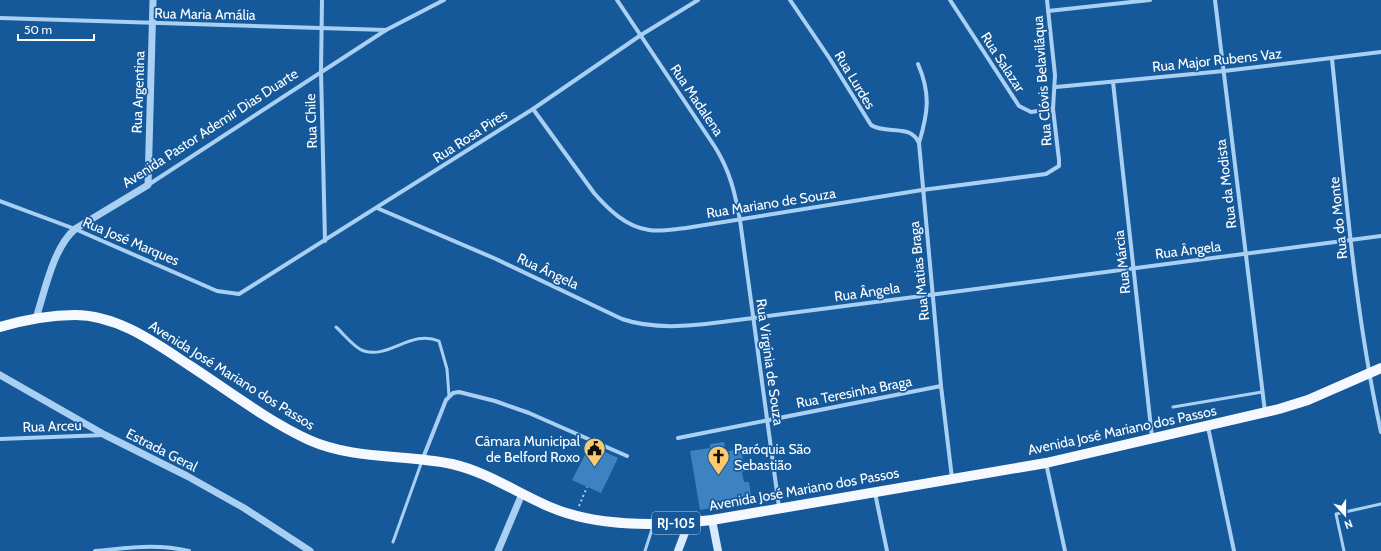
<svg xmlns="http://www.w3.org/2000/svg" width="1381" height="551" viewBox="0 0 1381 551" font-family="Cabin,sans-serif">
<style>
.building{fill:#3d82c1}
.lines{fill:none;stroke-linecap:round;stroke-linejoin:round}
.path{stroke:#a9d0f2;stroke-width:2;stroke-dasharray:2 3;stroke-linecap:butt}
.service{stroke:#a9d0f2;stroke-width:3}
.minor{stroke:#a9d0f2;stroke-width:4}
.tertiary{stroke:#a9d0f2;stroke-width:7}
.secondary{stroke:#d8ebfc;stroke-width:8}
.primary{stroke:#f5f9ff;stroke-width:10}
.labels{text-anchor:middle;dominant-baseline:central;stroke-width:3.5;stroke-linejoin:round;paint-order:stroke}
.shield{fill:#15599a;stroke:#b9cde1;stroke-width:1}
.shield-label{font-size:13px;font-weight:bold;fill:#fff}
.street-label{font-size:14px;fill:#fff;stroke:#15599a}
.poi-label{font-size:14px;fill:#fff;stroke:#15599a;text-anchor:end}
</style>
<rect width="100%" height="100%" fill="#15599a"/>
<g class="building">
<path d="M724 442 725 447 721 448 722 452 741 449 745 471 742 472 744 482H749L752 501 700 510 690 451 710 448V444Z"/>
<path d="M590 445 618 458 601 493 572 480Z"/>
</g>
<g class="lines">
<path class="path" d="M579 506 587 487"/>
<g class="service">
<path d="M336 327C344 334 354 348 364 351 389 359 412 329 439 341L447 369 449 396"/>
<path d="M1173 407 1262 392"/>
<path d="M393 542 422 461"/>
<path d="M645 551 653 526"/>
<path d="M1344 551 1336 514 1381 504"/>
</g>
<g class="minor">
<path d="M322 0 321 71 325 241"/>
<path d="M617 0 715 147C730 171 735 193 740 220L779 507"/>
<path d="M790 0 830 59 871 125C886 135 910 123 919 143"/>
<path d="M950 0 1019 106 1031 112 1053 109"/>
<path d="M1215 0 1265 412"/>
<path d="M1048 11 1150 0"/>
<path d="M0 18 386 30"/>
<path d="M1332 59C1345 183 1354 309 1381 432"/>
<path d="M918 64C931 94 928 113 919 143L941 386 952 478"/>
<path d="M1113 82 1152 437"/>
<path d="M1056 87 1224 71 1381 52"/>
<path d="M533 109 594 193C608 209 626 227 649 230 661 232 674 229 686 228L922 190 1046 174 1059 166V160L1053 109 1055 75 1047 0"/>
<path d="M148 185 386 30 444 0"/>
<path d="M0 201 75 229 217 291 239 294 533 109 641 35 698 0"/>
<path d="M377 208 496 259 622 319C663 333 711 323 753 318L1381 236"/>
<path d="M1208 427 1234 551"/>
<path d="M678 438 941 386"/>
<path d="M0 439 104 435"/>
<path d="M423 458 446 400 453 393 459 392 495 401 529 413 627 456"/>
<path d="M1046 463 1065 551"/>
<path d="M875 493 887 551"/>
<path d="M95 551C129 548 155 543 189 551"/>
</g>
<g class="tertiary">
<path d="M36 318C45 291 53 248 75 229L148 185 153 0"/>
<path d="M0 375 105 435 187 476 244 508 310 551"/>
<path d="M498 551 522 494"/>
</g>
<g class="secondary">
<path d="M712 520 718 551"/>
<path d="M678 551 689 522"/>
</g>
<path class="primary" d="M0 327C24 320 50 315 75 315 119 315 158 345 192 367 230 392 268 421 309 440 354 460 404 454 452 464 487 472 517 493 550 507 599 528 660 526 712 520L1046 463 1279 409 1308 400 1381 368"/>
</g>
<defs>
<symbol id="civic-pin" viewBox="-11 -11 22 30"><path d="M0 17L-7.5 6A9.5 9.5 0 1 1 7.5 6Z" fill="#ffc96b" stroke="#15599a"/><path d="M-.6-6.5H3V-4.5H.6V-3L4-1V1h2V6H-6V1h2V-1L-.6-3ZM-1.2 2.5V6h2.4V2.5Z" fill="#111"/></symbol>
<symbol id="church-pin" viewBox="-11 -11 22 30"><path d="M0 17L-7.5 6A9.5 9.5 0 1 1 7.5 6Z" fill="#ffc96b" stroke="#15599a"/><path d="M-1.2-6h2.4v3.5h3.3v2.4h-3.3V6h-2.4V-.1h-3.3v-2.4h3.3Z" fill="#111"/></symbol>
</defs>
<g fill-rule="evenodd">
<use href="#civic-pin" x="582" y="436" width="25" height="34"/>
<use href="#church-pin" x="706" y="444" width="25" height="34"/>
</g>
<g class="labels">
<rect class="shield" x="652" y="512" width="48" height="22" rx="3"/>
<g class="shield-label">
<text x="676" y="523">RJ-105</text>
</g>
<g class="street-label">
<text transform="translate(205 14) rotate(1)">Rua Maria Amália</text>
<text transform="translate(1217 60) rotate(-6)">Rua Major Rubens Vaz</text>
<text transform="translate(1003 62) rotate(57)">Rua Salazar</text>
<text transform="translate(855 80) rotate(59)">Rua Lurdes</text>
<text transform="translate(1042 81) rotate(-94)">Rua Clóvis Belaviláqua</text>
<text transform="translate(138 92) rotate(-88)">Rua Argentina</text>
<text transform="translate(697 100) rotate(56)">Rua Madalena</text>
<text transform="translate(311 121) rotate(-92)">Rua Chile</text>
<text transform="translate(210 128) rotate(-33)">Avenida Pastor Ademir Dias Duarte</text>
<text transform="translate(470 136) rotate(-33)">Rua Rosa Pires</text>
<text transform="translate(1226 184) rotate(-97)">Rua da Modista</text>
<text transform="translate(771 203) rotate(-9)">Rua Mariano de Souza</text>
<text transform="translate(1338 218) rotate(-96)">Rua do Monte</text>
<text transform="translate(131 241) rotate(23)">Rua José Marques</text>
<text transform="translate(1188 250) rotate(-7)">Rua Ângela</text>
<text transform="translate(1122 262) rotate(-96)">Rua Márcia</text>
<text transform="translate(548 271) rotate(25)">Rua Ângela</text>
<text transform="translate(919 271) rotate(-96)">Rua Matias Braga</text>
<text transform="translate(867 292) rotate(-8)">Rua Ângela</text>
<text transform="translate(770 362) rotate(82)">Rua Virgínia de Souza</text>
<text transform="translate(232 375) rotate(32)">Avenida José Mariano dos Passos</text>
<text transform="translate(854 392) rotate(-11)">Rua Teresinha Braga</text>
<text transform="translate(52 426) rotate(-2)">Rua Arceu</text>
<text transform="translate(1122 430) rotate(-12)">Avenida José Mariano dos Passos</text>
<text transform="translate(162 450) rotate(27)">Estrada Geral</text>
<text transform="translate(804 489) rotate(-10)">Avenida José Mariano dos Passos</text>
</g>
<g class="poi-label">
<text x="580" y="441">Câmara Municipal<tspan x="580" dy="16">de Belford Roxo</tspan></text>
<text x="734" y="449" text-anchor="start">Paróquia São<tspan x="734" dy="16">Sebastião</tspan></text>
</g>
</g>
<g transform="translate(1345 515) rotate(159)" stroke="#15599a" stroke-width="3" paint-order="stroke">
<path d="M0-3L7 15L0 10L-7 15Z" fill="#ffffff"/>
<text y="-6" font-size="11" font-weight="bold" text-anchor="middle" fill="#ffffff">N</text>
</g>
<path d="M18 34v6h76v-6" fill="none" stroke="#ffffff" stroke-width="2"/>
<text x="24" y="34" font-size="12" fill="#ffffff" stroke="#15599a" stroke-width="3" paint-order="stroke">50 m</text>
</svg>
